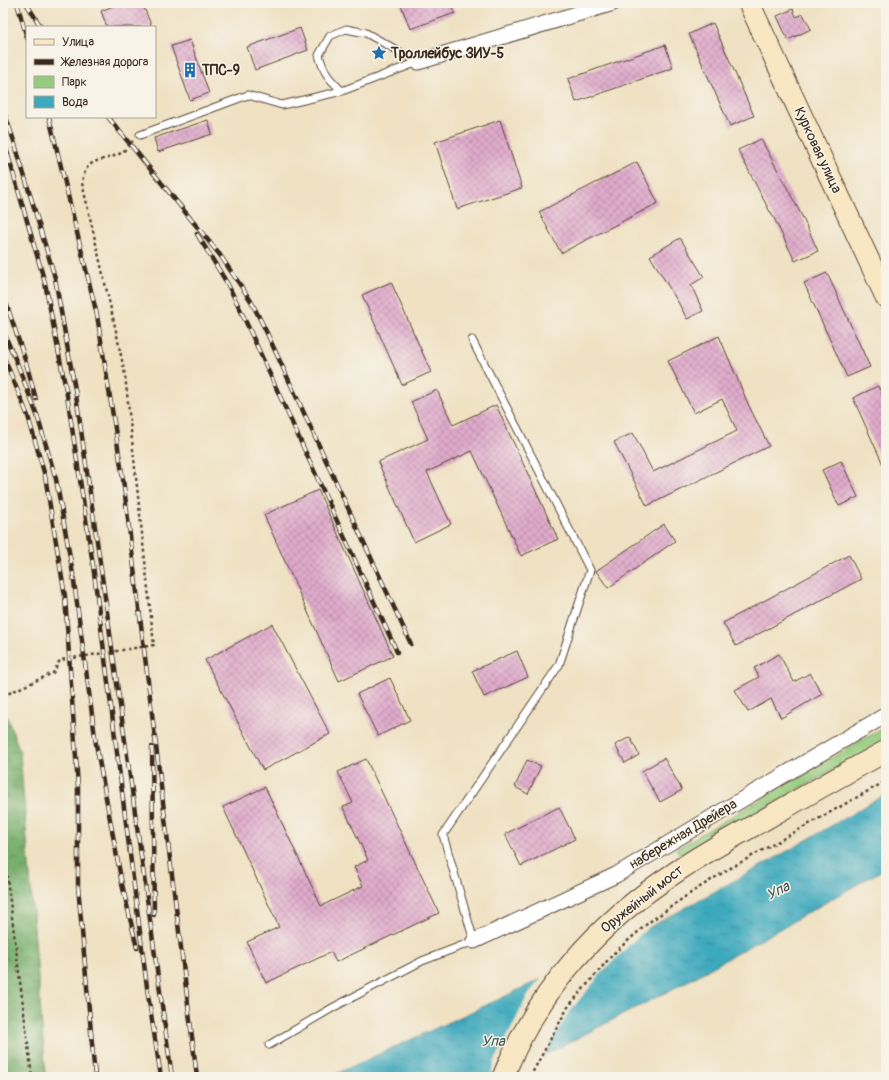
<svg xmlns="http://www.w3.org/2000/svg" width="889" height="1080" viewBox="0 0 889 1080" font-family="Pangolin,sans-serif">
<style>
.green{fill:#94cb7d;stroke:#687a4e}
.forest{fill:url(#forest-crowns);stroke:#596c45}
.water{fill:url(#water-ripples);stroke:#3c6a6e}
.pier{fill:#efe1c2}
.building{fill:url(#building-cross-hatch)}
.lines{fill:none;stroke-linecap:round;stroke-linejoin:round}
.service-casing{stroke:#564537;stroke-width:9}
.minor-casing{stroke:#564537;stroke-width:17}
.secondary-casing{stroke:#564537;stroke-width:23}
.path{stroke:#564537;stroke-width:2.5;stroke-dasharray:3 3;stroke-linecap:butt}
.service{stroke:#fff;stroke-width:7}
.minor{stroke:#fff;stroke-width:15}
.secondary{stroke:#f9e7c3;stroke-width:21}
.rail-casing{stroke:#3b2a1e;stroke-width:4.5}
.rail{stroke:#f7f3e8;stroke-width:3;stroke-dasharray:9;stroke-linecap:butt}
.labels{text-anchor:middle;dominant-baseline:central;stroke-width:3;stroke-linejoin:round;paint-order:stroke}
.poi-label{font-size:14px;font-weight:bold;fill:#3b2a1e;stroke:#f7f3e8;text-anchor:start}
.street-label{font-size:14px;fill:#3b2a1e;stroke:#f7f3e8}
.water-label{font-size:15px;font-style:italic;fill:#3c5656;stroke:#f7f3e8}
</style>
<defs>
<pattern id="forest-crowns" width="20" height="18" patternUnits="userSpaceOnUse"><rect width="20" height="18" fill="#77af6c"/><path d="M2 6a3 3 0 1 1 6 0M12 15a3 3 0 1 1 6 0" fill="none" stroke="#638f58"/></pattern>
<pattern id="water-ripples" width="26" height="14" patternUnits="userSpaceOnUse"><rect width="26" height="14" fill="#3da9bd"/><path d="M2 4q2-2 4 0t4 0M15 11q2-2 4 0t4 0" fill="none" stroke="#348a99"/></pattern>
<pattern id="building-cross-hatch" width="8" height="8" patternUnits="userSpaceOnUse"><rect width="8" height="8" fill="#e0abcc"/><path d="M0 0l8 8M0 8l8-8" fill="none" stroke="#b78ba5"/></pattern>
</defs>
<rect width="100%" height="100%" fill="#f7f3e8"/>
<filter id="ink" filterUnits="userSpaceOnUse"><feTurbulence type="fractalNoise" baseFrequency=".025" numOctaves="2"/><feDisplacementMap in="SourceGraphic" scale="8" xChannelSelector="R" yChannelSelector="G"/><feConvolveMatrix kernelMatrix="1 2 1 2 8 2 1 2 1" color-interpolation-filters="sRGB"/></filter>
<filter id="wash" filterUnits="userSpaceOnUse"><feTurbulence type="fractalNoise" baseFrequency=".012" numOctaves="4" result="noise"/><feDisplacementMap in="SourceGraphic" scale="16" xChannelSelector="R" yChannelSelector="G"/><feGaussianBlur stdDeviation="0.9" result="paint"/><feColorMatrix in="noise" values="0 0 0 0 0 0 0 0 0 0 0 0 0 0 0 0 0 1.4 0 .05"/><feComposite in="paint" operator="in"/></filter>
<g filter="url(#wash)">
<rect width="100%" height="100%" fill="#efe1c2"/>
<path class="green" d="M886 726V741L680 855 676 849Z"/>
<path class="forest" d="M3 706 20 752 46 1077H3Z"/>
<path class="water" d="M886 794V868L692 979 502 1077H329L495 1001 654 925 779 856Z"/>
<path class="pier" d="M650 925 604 970 567 1015 543 1058 506 1077H490L495 1061 529 993 544 975Z"/>
<g id="blocks">
<g class="building">
<path d="M120 3H142L152 27H107L101 11Z"/>
<path d="M407 3H451L455 13 410 29 401 5Z"/>
<path d="M793 9 796 17 803 14 811 29 788 40 777 16Z"/>
<path d="M713 23 754 116 730 126 689 34Z"/>
<path d="M300 28 308 50 255 70 247 47Z"/>
<path d="M190 40 209 93 190 100 171 46Z"/>
<path d="M665 45 673 68 576 102 568 79Z"/>
<path d="M208 120 212 134 158 152 154 138Z"/>
<path d="M500 120 522 188 457 209 435 142Z"/>
<path d="M761 139 802 216 818 251 795 261 771 212H770L738 150Z"/>
<path d="M637 162 658 203 561 253 539 212Z"/>
<path d="M680 238 704 277 691 285 703 311 687 319 678 302 650 256Z"/>
<path d="M827 273 870 367 847 377 804 283Z"/>
<path d="M391 282 431 372 402 385 362 295Z"/>
<path d="M719 336 749 406 769 446 647 506 614 442 633 433 653 472 737 431 722 399 694 413 668 361Z"/>
<path d="M878 386 886 404V471L853 398Z"/>
<path d="M437 390 453 425 496 405 558 539 521 556 472 451 427 472 451 524 414 542 378 462 428 439 411 402Z"/>
<path d="M841 461 858 497 839 506 822 470Z"/>
<path d="M318 490 393 656 339 681 264 515Z"/>
<path d="M664 524 675 541 608 588 596 571Z"/>
<path d="M849 555 861 579 736 646 723 623Z"/>
<path d="M272 624 330 734 263 770 205 660Z"/>
<path d="M517 651 528 677 484 697 472 671Z"/>
<path d="M779 654 794 682 810 673 822 694 781 718 771 699 748 712 735 690 759 677 754 668Z"/>
<path d="M390 678 410 720 378 736 357 694Z"/>
<path d="M630 737 639 755 625 763 615 745Z"/>
<path d="M664 758 682 790 660 802 642 771Z"/>
<path d="M366 759 439 913 336 962 331 952 266 983 247 942 279 927 223 807 265 787 321 906 363 886 354 867 368 860 343 807 353 803 338 772Z"/>
<path d="M527 760 541 766 528 794 515 787Z"/>
<path d="M559 807 575 839 521 866 505 834Z"/>
</g>
</g>
</g>
<g filter="url(#ink)">
<use href="#blocks" fill-opacity="0" stroke="#564537" stroke-width="1"/>
<g class="lines">
<defs>
<g id="service">
<path d="M342 91C328 78 324 73 319 55L330 36 346 29 366 33 418 62"/>
<path d="M140 135 248 95 282 105 342 91 418 62"/>
<path d="M269 1045 334 1007 422 961 474 941 443 835 559 665 590 570 472 340"/>
</g>
<g id="minor">
<path d="M418 62 613 3"/>
<path d="M474 941 616 875 726 809 886 715"/>
</g>
<g id="secondary">
<path d="M749 3 886 297"/>
<path d="M503 1077C537 991 599 922 676 872 703 853 733 837 762 821 803 797 844 774 886 751"/>
</g>
</defs>
<use href="#service" class="service-casing"/>
<use href="#minor" class="minor-casing"/>
<use href="#secondary" class="secondary-casing"/>
<g class="path">
<path d="M3 696 53 673 60 660 154 645 125 375 116 331 82 183C86 156 100 163 119 154 124 152 129 145 133 141"/>
<path d="M3 845 32 1077"/>
<path d="M530 1077 568 1007 613 954 648 923 692 892 727 870 886 781"/>
</g>
<use href="#service" class="service"/>
<use href="#minor" class="minor"/>
<use href="#secondary" class="secondary"/>
<defs>
<g id="rail">
<path d="M17 3 27 38"/>
<path d="M26 3 41 27"/>
<path d="M3 109 14 141 55 278 76 395 100 562 172 1077"/>
<path d="M49 117 97 315 123 479 197 1077"/>
<path d="M108 117 220 255 251 301 265 329 411 644"/>
<path d="M3 138 45 283 67 395 93 565 148 995 161 1077"/>
<path d="M197 234 227 283 240 309 397 652"/>
<path d="M3 294 25 359 36 399"/>
<path d="M3 331 17 363 37 415 56 479 73 574 96 744 122 884 137 948"/>
<path d="M3 355 28 416 45 476 65 596 78 787V886L95 1077"/>
<path d="M152 747 154 915"/>
</g>
</defs>
<use href="#rail" class="rail-casing"/>
<use href="#rail" class="rail"/>
</g>
</g>
<defs>
<symbol id="sight-bare" viewBox="-9 -9 18 18"><path d="M0-6L1.8-2.2L6-1.7L2.9 1.2L3.7 5.4L0 3.3L-3.7 5.4L-2.9 1.2L-6-1.7L-1.8-2.2Z" fill="#1f6fb2" stroke="#f7f3e8" stroke-width="2.5" paint-order="stroke"/></symbol>
<symbol id="building-bare" viewBox="-9 -9 18 18"><path d="M-4-6H4V6H1V3H-1V6H-4ZM-2.5-4.3h1.7v1.8h-1.7ZM.8-4.3h1.7v1.8H.8ZM-2.5-1h1.7V.8h-1.7ZM.8-1h1.7V.8H.8Z" fill="#1f6fb2" stroke="#f7f3e8" stroke-width="2.5" paint-order="stroke"/></symbol>
</defs>
<g fill-rule="evenodd">
<use href="#sight-bare" x="368" y="42" width="22" height="22"/>
<use href="#building-bare" x="179" y="59" width="22" height="22"/>
</g>
<g class="labels">
<g class="poi-label">
<text x="391" y="53">Троллейбус ЗИУ-5</text>
<text x="202" y="70">ТПС-9</text>
</g>
<g class="street-label">
<text transform="translate(818 150) rotate(65)">Курковая улица</text>
<text transform="translate(683 834) rotate(-31)">набережная Дрейера</text>
<text transform="translate(642 899) rotate(-38)">Оружейный мост</text>
</g>
<g class="water-label">
<text transform="translate(778 891) rotate(-27)">Упа</text>
<text x="493" y="1041">Упа</text>
</g>
</g>
<rect width="889" height="1080" fill="none" stroke="#f7f3e8" stroke-width="16"/>
<rect x="26" y="26" width="130" height="92" fill="#f7f3e8" stroke="#aca397"/>
<rect x="34" y="39" width="20" height="6" fill="#f9e7c3" stroke="#aca397"/>
<text x="62" y="46" font-size="12" fill="#3b2a1e">Улица</text>
<rect x="34" y="59" width="20" height="6" fill="#3b2a1e" stroke="#aca397"/>
<text x="62" y="66" font-size="12" fill="#3b2a1e">Железная дорога</text>
<rect x="34" y="76" width="20" height="12" fill="#94cb7d" stroke="#aca397"/>
<text x="62" y="86" font-size="12" fill="#3b2a1e">Парк</text>
<rect x="34" y="96" width="20" height="12" fill="url(#water-ripples)" stroke="#aca397"/>
<text x="62" y="106" font-size="12" fill="#3b2a1e">Вода</text>
</svg>
